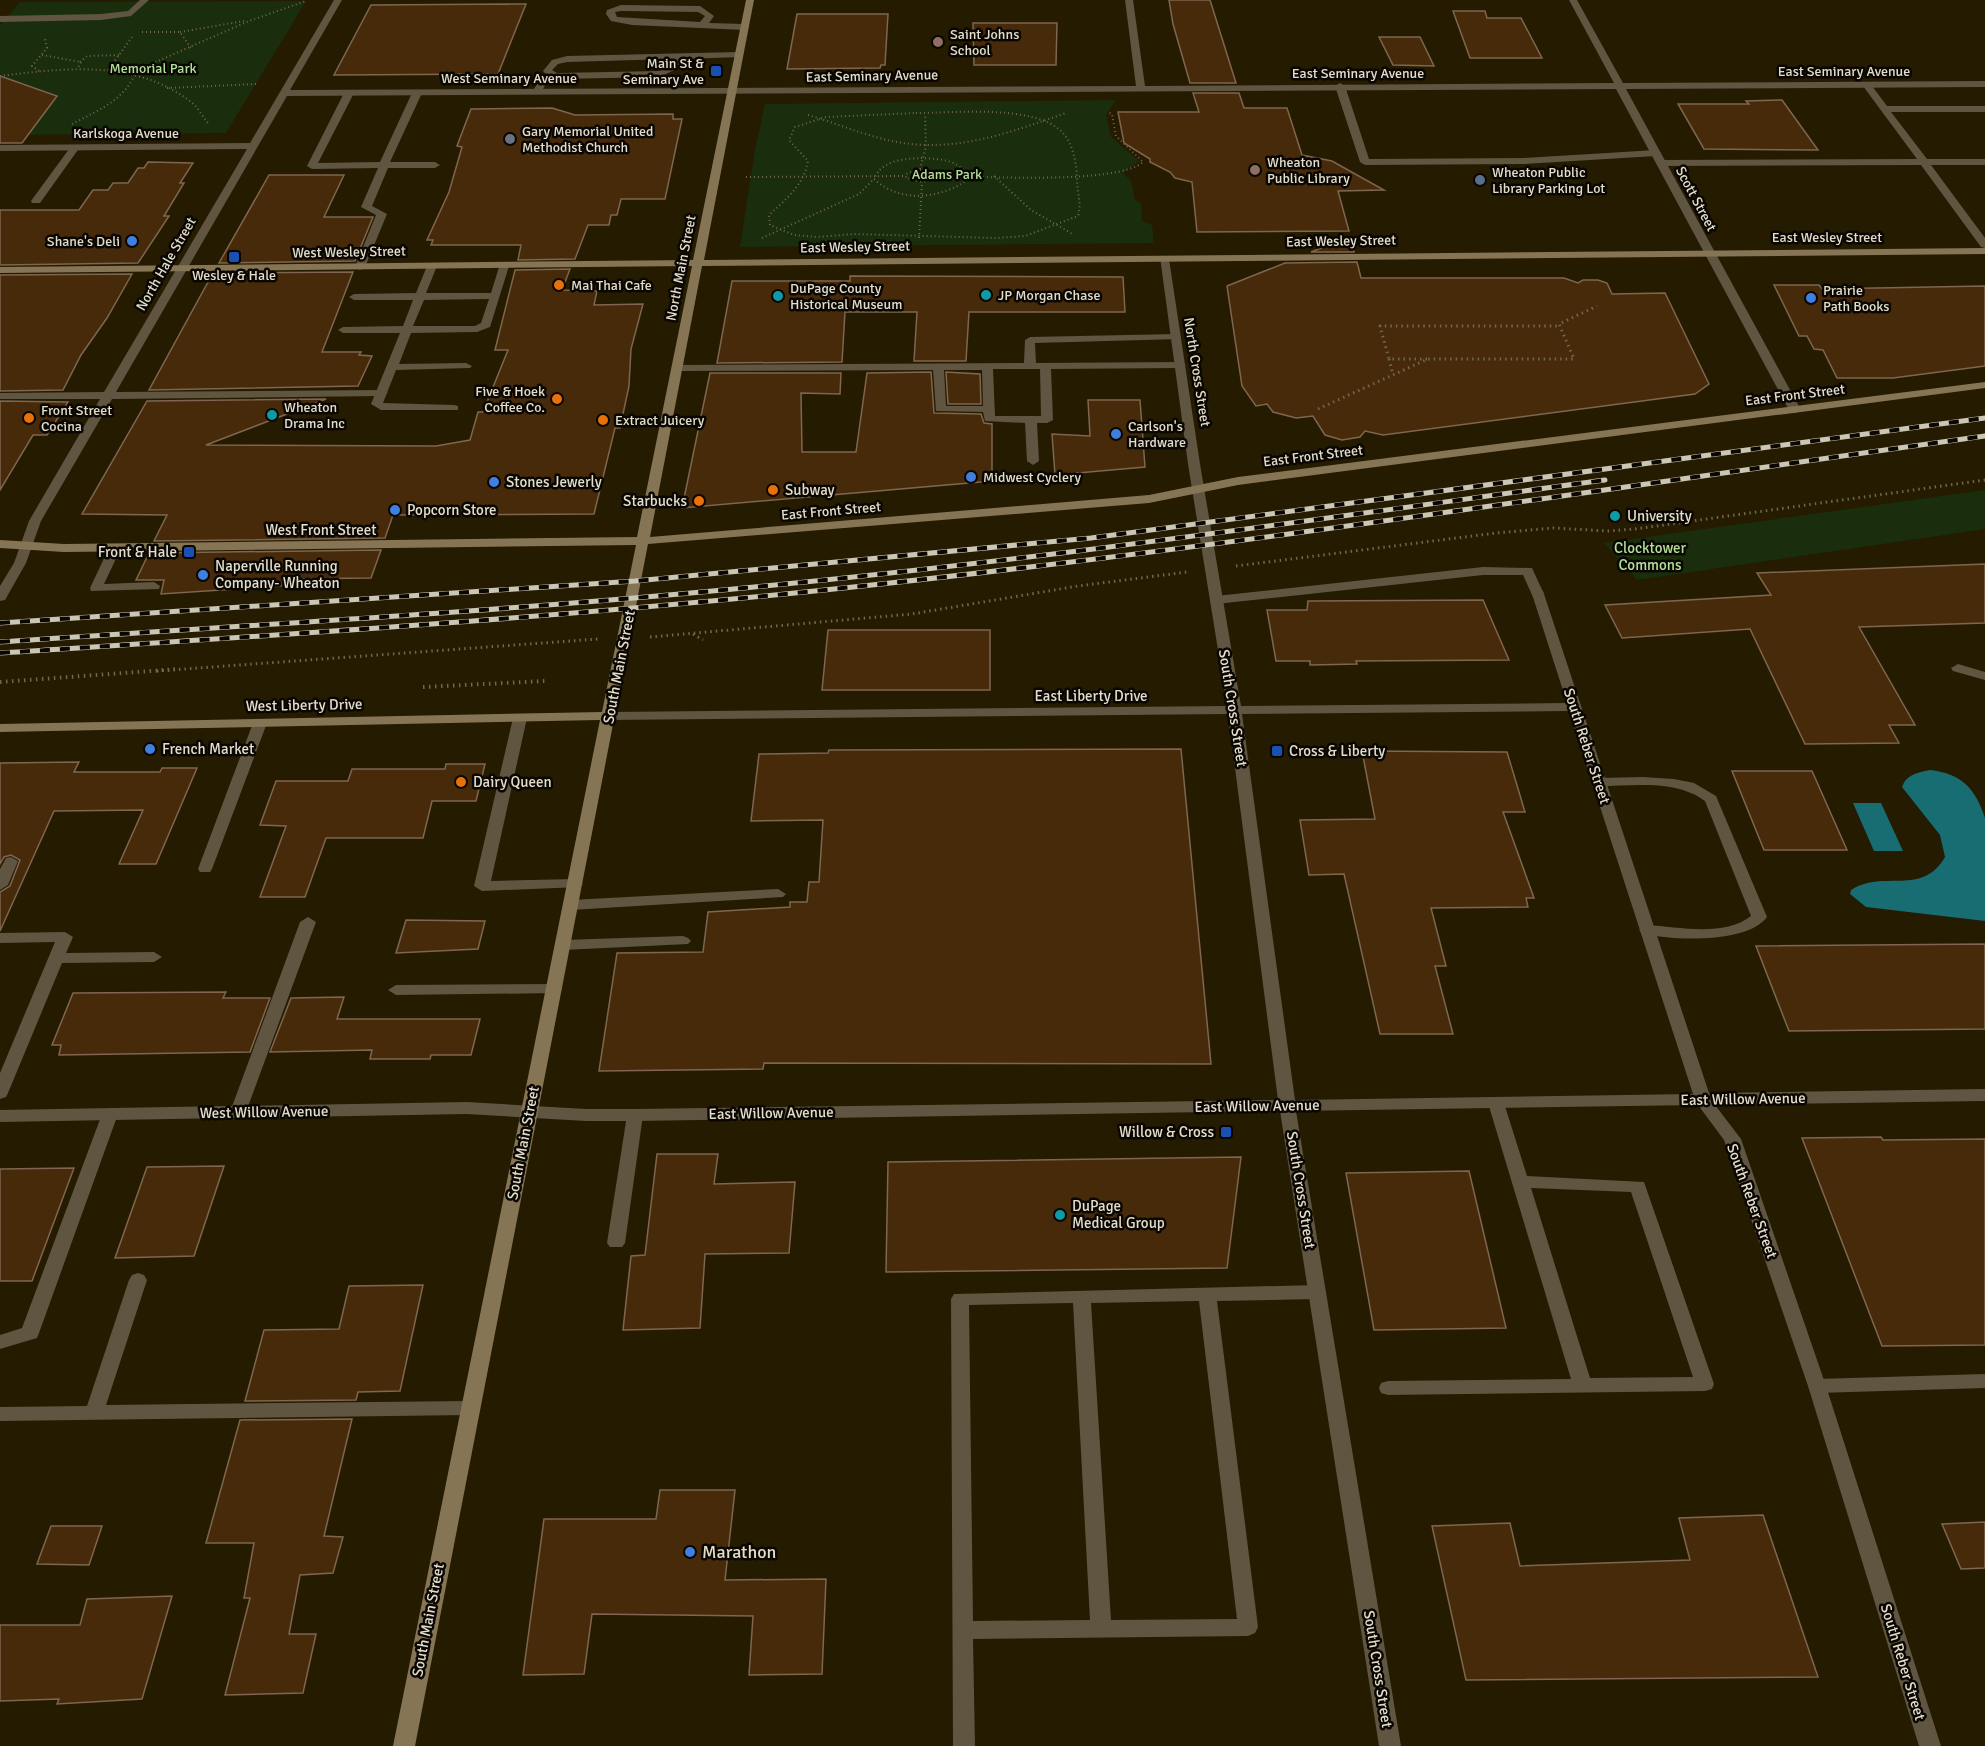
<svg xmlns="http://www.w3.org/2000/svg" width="1985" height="1746" viewBox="0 0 1985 1746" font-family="Signika,sans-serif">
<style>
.green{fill:#1a2e0e}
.water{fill:#176d71}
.building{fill:#472a0a;stroke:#7e664f;stroke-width:1.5}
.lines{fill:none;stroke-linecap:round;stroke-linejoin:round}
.path-far2{stroke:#706750;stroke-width:2;stroke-dasharray:1 3;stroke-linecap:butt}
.path-far1{stroke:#706750;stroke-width:3;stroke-dasharray:1.5 4;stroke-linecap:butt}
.path{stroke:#706750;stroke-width:4;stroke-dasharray:1.5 4.5;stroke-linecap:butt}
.lane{fill:#5f5541;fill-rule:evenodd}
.street{fill:#5f5541;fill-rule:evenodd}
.secondary{fill:#867554;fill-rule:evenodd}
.rail-casing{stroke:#ccc6b4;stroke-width:5}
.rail{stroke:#0a0601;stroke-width:4;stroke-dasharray:10;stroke-linecap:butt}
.education-dot{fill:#8d6e63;stroke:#0a0601;stroke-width:2}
.transit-dot{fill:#1a4fb4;stroke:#0a0601;stroke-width:2}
.worship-dot{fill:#6b7280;stroke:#0a0601;stroke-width:2}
.service-dot{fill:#5c6f8a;stroke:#0a0601;stroke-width:2}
.shop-dot{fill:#3f7fe0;stroke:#0a0601;stroke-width:2}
.food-dot{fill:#e8710a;stroke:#0a0601;stroke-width:2}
.culture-dot{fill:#0f9aa8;stroke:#0a0601;stroke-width:2}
.labels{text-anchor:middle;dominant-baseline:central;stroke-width:5;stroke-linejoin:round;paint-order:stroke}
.far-poi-label{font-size:14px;fill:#e3ddcc;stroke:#0a0601;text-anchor:start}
.far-park-label{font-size:14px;fill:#b1e099;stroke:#0a0601}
.far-street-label{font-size:14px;fill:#e3ddcc;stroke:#0a0601}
.poi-label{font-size:15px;fill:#e3ddcc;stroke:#0a0601;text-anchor:start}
.street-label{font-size:15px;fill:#e3ddcc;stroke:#0a0601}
.park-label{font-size:15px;fill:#b1e099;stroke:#0a0601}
.near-poi-label{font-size:18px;fill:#e3ddcc;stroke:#0a0601;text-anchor:start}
</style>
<rect width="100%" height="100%" fill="#251b00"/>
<g class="green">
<path d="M306 1 226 133 0 135V25L20 2Z"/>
<path d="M1116 100 1106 115 1111 137 1139 161 1123 173 1131 181 1135 200 1141 203 1142 221 1152 225 1154 243 740 247 755 150 765 104Z"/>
<path d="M1985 490V529L1637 580 1604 543Z"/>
</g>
<g class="water">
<path d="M1930 770C1962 774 1975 788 1985 818V921L1866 907 1850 894 1851 890C1884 869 1922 897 1945 857L1940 835 1902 787C1907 774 1917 773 1930 770Z"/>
<path d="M1853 803H1881L1903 851H1874Z"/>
</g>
<g class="building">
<path d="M1169 0H1210L1236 83H1190L1173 24Z"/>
<path d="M526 4 498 74 334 75 371 5Z"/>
<path d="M1453 11H1485L1487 18H1521L1542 58H1470Z"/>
<path d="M797 14H888L885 65H881L880 68 787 69Z"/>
<path d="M973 23H1057L1056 65H974Z"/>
<path d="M1379 37H1420L1434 66 1393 65Z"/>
<path d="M0 76 57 96 22 143H0Z"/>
<path d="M1193 93H1239L1244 108H1287L1302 155 1332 161 1384 190 1338 191 1349 231 1197 232 1192 182 1175 178 1170 172 1150 162V159L1124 143 1118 112H1199Z"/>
<path d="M1782 100 1818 150 1704 149 1678 104H1749L1746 101Z"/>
<path d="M552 108 575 115 673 114V119H682L665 199H621L617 215H611L609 225H588L575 259 518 260 521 245H431L433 240H427L449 192 462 147 457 146 471 109Z"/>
<path d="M148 162 193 163 180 183H184L164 216H169L138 263 0 265V210H79L93 190H108L113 183H128L138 168H144Z"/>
<path d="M269 175H344L324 217H373L355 261 219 263Z"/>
<path d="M1350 237 1354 252H1311Z"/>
<path d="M1357 262 1361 278H1564L1578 283 1583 280H1598L1607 283 1612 294 1665 293 1709 384 1695 394 1383 435 1365 431 1360 437 1342 440 1325 435 1313 416 1296 418 1273 412 1267 404 1256 406 1242 386 1227 286 1285 263Z"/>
<path d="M570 269 562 290 597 291 594 305 643 304 631 349 629 386 620 428H615L594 514 393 515 385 538 154 541 167 515 82 514 147 401 326 399 206 445 436 446 470 440 478 412H483L508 350H495L515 270Z"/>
<path d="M353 272 322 352H361L359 355 372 356 358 386 149 390 213 273Z"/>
<path d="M132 274 107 318 81 355 63 390 0 391V275Z"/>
<path d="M850 276 1123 277 1125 312H969L966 361H914L917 312H845L842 362 717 363 732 281H850Z"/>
<path d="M1774 285H1819L1822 289 1985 286V366L1893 378H1837L1823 350 1814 349 1807 336H1799Z"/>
<path d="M931 372 934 413 981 414 984 423 992 424V481L682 508 710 373H841L840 394 801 393 802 452H856L867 373Z"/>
<path d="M946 372 980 374 981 404H948Z"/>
<path d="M1088 400H1140L1145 467 1055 475 1052 434 1090 436Z"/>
<path d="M0 401 68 402 47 435H33L0 490Z"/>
<path d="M381 550 371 578 282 579 281 586 161 594 164 580H136L149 553Z"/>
<path d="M1985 564V623L1859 627 1915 725H1889L1899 743 1805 744 1750 629 1622 638 1605 605 1771 595 1757 573Z"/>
<path d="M1483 600 1509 660 1356 661 1357 664 1310 665V661H1276L1267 610H1307L1308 601Z"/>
<path d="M828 630H990V690H822Z"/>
<path d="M1181 749 1211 1064 764 1063 763 1069 599 1071 617 953 703 952 708 912 790 907V902H807L809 882H819L823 820 751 821 759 754 828 753 829 750Z"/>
<path d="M1362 751 1507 752 1525 812H1503L1534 898H1526L1528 907 1431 908 1446 966H1435L1453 1034H1380L1344 874 1309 875 1300 820 1375 819Z"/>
<path d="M79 762 74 772H160L162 768H197L156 864H119L143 810 54 811 0 931V892L10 886 20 860 11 855 4 857 0 864V763Z"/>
<path d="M446 764H485L476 801H432L423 838H326L305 897H260L286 826 260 825 276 781H348L352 769H445Z"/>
<path d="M1732 771H1812L1847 850H1764Z"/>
<path d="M406 920 485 921 478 949 396 953Z"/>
<path d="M1985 944V1029L1789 1031 1756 946Z"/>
<path d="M226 992 223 998H270L250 1052 59 1055 61 1045H52L73 993Z"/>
<path d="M344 997 337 1019H480L471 1055H431L430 1059H370L372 1050 270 1052 291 998Z"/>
<path d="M1881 1137 1883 1140 1985 1139V1345L1882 1346 1802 1138Z"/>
<path d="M657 1154H718L714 1184 795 1182 789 1253 705 1254 700 1328 623 1330 631 1256 645 1255Z"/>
<path d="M1241 1157 1227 1268 886 1272 888 1162Z"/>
<path d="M224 1166 194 1256 115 1258 147 1167Z"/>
<path d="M74 1168 32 1281H0V1169Z"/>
<path d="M1469 1171 1506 1328 1374 1330 1346 1173Z"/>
<path d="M423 1285 400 1391 358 1392 356 1400 245 1401 264 1330 339 1329 349 1286Z"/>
<path d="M352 1419 324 1536 343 1537 333 1573 300 1575 289 1634H316L303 1693 225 1695 250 1598H244L254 1543H206L240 1420Z"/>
<path d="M660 1490H735L725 1580 826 1579 822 1674 749 1675 753 1616 592 1614 584 1674 523 1675 544 1519H656Z"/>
<path d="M1763 1515 1818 1677 1466 1680 1432 1526 1510 1523 1520 1566 1690 1560 1679 1518Z"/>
<path d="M1985 1522V1568L1961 1569 1942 1524Z"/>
<path d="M51 1526H102L89 1565 37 1564Z"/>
<path d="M172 1596 142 1699 57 1704 59 1699 0 1701V1625H80L87 1599Z"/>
</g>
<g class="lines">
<g class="path-far2">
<path d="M142 32H180L191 48"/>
<path d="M180 32 244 21"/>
<path d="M42 55 81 62 78 68"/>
<path d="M80 62 87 56 119 55"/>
<path d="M108 70 132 37"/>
<path d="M112 70 151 64 249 21 306 1"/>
<path d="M39 71 32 66 47 48 45 39"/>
<path d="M0 76C64 68 135 59 191 102 198 107 202 116 208 123"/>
<path d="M167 88 256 84"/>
<path d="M916 113C953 113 1034 104 1062 132 1073 143 1077 165 1077 180 1077 193 1082 204 1078 216L1025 236 995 238 854 234 817 237 794 235 770 225 769 215C786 199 804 185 808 161L789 140 795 127 826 117Z"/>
<path d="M808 115C836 123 863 135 892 141 954 154 1008 133 1066 113"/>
<path d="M72 124C99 110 130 98 137 66"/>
<path d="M921 158C939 159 958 159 968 176L966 181C938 199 900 203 874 179 882 160 903 159 921 158Z"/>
<path d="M920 169 926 147 925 114"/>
<path d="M916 170H931L939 176 923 182 906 178V174Z"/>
<path d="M939 176C979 176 1117 185 1143 162L1116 136 1112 114 1107 112"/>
<path d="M994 176 1031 210 1074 235"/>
<path d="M746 177 906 176"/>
<path d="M762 238 859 194 874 179"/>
<path d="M919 238 922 182"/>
</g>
<g class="path-far1">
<path d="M1389 359 1393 375"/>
<path d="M1427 359H1389L1380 326H1559"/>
<path d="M1318 409 1428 359H1574L1559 324 1597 306"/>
<path d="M1236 566 1496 533 1553 528 1608 531 1635 529 1985 480"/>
<path d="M693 634 703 640"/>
<path d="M650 637 912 614 1078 586 1187 572"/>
<path d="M157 671 598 639"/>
</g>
<g class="path">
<path d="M0 682 178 669"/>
<path d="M423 687 545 681"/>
</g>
<g class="lane">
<path d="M140 0H149L131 16 101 20 0 22V16L101 14 128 11Z"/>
<path d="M621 5 700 6 714 16 709 23 745 24 749 27 745 30 632 25 611 21 606 14 607 10ZM621 11 698 12 705 16 700 22 617 17 615 12Z"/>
<path d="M739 52 742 53V57L681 59 678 68 660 77 557 79 546 84 540 94 532 92 540 80 548 76 543 71 552 60 567 56ZM672 59 671 65 658 71 557 73 552 70 558 64 567 62Z"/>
<path d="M1863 82H1869L1887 106H1985V112H1891L1927 159H1985V165H1931L1985 238V248L1981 247 1921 165 1661 166 1656 163 1661 160 1917 159 1863 86Z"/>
<path d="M1340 83 1345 86 1369 159 1524 158 1656 150 1661 153 1656 156 1524 164 1365 165 1360 162 1335 86Z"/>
<path d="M349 90 354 93 318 163 380 162 412 93 417 90 422 93 390 162H435L440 165 435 168H388L372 206 387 214 365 267 360 270 355 267 376 215 361 207 378 168 312 169 307 166 344 93Z"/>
<path d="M72 145 80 147 40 203H32L31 201Z"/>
<path d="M432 263 437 266 426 293H491L500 264 509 266 490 327 477 332 411 333 399 364 466 363 472 366 470 368 396 370 383 403 454 405 458 406V410H381L371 404 400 333H343L338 330 343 327 403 326 413 300H354L349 297 354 294 416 293 427 266ZM489 299 481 323 475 326H413L424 300Z"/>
<path d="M1176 334 1181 337 1180 339 1035 343 1036 363 1180 362 1186 365 1180 368 1051 369 1053 420 1047 423H1037L1039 461 1033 465 1027 461 1025 423 985 421 983 412 936 411 933 370 677 371 671 368 677 365 1024 363 1025 340 1030 337ZM993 369H1040L1041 416H995ZM944 370H982L983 406H946Z"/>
<path d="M115 544 121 548 104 584 154 582 160 586 159 589 91 591 90 588 109 548Z"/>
<path d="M1483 567 1532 568 1544 594 1543 597H1533L1523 575H1483L1216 604 1210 600 1216 596Z"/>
<path d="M1958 664 1985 672V680L1953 671 1951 668Z"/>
<path d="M520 714 527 718 491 881 575 879 583 884 580 887 482 891 474 886 513 718Z"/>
<path d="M260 719 267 723 212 869 210 872H200L198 869 253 723Z"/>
<path d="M1643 777 1674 779 1694 783 1716 796 1767 917C1747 944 1671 941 1642 933L1639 930 1647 925C1679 927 1724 937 1751 916L1705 801C1676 779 1633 786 1599 786L1592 782 1599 778Z"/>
<path d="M11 857 18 861 8 885 0 890V869L6 858Z"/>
<path d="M778 889 786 894 783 897 571 910 563 905 571 900Z"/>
<path d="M308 917 316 922 246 1112 244 1116H232L230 1112 300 922Z"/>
<path d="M65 932 73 937 66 953 154 952 162 957 154 962 62 963 8 1093 6 1097 0 1099V1073L55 942 0 943V933Z"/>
<path d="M683 936 688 938 691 941 688 944 563 950 555 945 563 940Z"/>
<path d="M554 984 562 989 560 993 396 995 388 990 396 985Z"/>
<path d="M1496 1097 1502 1099 1504 1103 1527 1176 1644 1182 1714 1384 1712 1389 1705 1391 1388 1395 1381 1393 1379 1388 1381 1383 1388 1381 1571 1379 1488 1103 1490 1099ZM1531 1188 1631 1192 1693 1377 1590 1378Z"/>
<path d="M110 1108 116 1110 118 1114 39 1333 37 1338 0 1349V1335L22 1328 102 1114 104 1110Z"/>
<path d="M635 1109 641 1111 643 1115 625 1243 622 1247H610L607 1243 627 1115 629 1111Z"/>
<path d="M138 1273 144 1275 147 1280 106 1405 470 1401 477 1403 480 1408 477 1413 470 1415 0 1421V1407L87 1406 129 1280 132 1275Z"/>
<path d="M1317 1285 1323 1287 1326 1292 1323 1297 1317 1299 1217 1301 1258 1627 1255 1633 1248 1636 973 1639 975 1746H953L951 1299 954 1294ZM1199 1301 1237 1619 1111 1620 1091 1303ZM1073 1303 1090 1620 973 1621 969 1305Z"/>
<path d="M1985 1374V1388L1817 1393 1810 1391 1808 1386 1810 1381 1817 1379Z"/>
</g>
<g class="street">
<path d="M334 0H342L290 90 1136 86 1125 0H1133L1145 86 1614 83 1569 0H1577L1623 83 1985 81V87L1626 89 1801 410 1795 413 1789 410 1616 89 287 96 116 392 382 390 388 393 382 396 112 399 41 521 26 563 5 600 0 601V586L14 563 29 521 100 399H0V393L104 392 247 149 0 151V145L250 143Z"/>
<path d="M1160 257 1169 259 1200 464 1241 706 1567 703 1532 594 1538 590 1543 591 1709 1093 1985 1089V1101L1715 1105 1741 1139 1826 1386 1941 1746H1919L1808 1386 1724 1140 1698 1105 1296 1111 1401 1746H1379L1280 1111 635 1121H586L467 1114 0 1122V1110L467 1102 586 1109H635L1278 1100 1228 714 609 720 602 716 609 712 1227 706 1188 464ZM1569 711 1693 1094 1295 1100 1242 714Z"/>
</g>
<path class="secondary" d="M746 0H754L704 260 1985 248V254L702 266 650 537 1149 495 1238 477 1985 382V388L1238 485 1149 503 648 544 415 1746H393L600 720 0 732V724L602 712 636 545 64 552 0 548V540L64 544 637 537 692 266 0 273V267L693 260Z"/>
<defs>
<g id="rail">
<path d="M0 623 635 581 1091 538 1985 418"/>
<path d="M0 642C248 625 497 612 744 588 1032 561 1318 519 1605 480"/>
<path d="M0 653C294 634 588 616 881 584 1250 544 1617 487 1985 436"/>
</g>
</defs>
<use href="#rail" class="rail-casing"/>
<use href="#rail" class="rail"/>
</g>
<g class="education-dot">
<circle cx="938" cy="42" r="6"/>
<circle cx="1255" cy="170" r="6"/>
</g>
<g class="transit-dot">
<rect x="710" y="65" width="12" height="12" rx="3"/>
<rect x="228" y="251" width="12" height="12" rx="3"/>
<rect x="183" y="546" width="12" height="12" rx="3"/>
<rect x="1271" y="745" width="12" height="12" rx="3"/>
<rect x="1220" y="1126" width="12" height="12" rx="3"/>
</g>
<circle class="worship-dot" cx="510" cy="139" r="6"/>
<circle class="service-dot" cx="1480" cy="180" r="6"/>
<g class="shop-dot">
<circle cx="132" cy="241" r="6"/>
<circle cx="1811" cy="298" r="6"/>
<circle cx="1116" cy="434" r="6"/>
<circle cx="971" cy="477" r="6"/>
<circle cx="494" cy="482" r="6"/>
<circle cx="395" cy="510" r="6"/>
<circle cx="203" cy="575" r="6"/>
<circle cx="150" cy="749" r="6"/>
<circle cx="690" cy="1552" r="6"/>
</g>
<g class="food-dot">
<circle cx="559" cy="285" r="6"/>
<circle cx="557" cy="399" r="6"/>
<circle cx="29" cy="418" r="6"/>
<circle cx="603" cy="420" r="6"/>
<circle cx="773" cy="490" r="6"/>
<circle cx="699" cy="501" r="6"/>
<circle cx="461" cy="782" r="6"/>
</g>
<g class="culture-dot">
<circle cx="986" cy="295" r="6"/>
<circle cx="778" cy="296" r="6"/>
<circle cx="272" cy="415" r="6"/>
<circle cx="1615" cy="516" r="6"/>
<circle cx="1060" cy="1215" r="6"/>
</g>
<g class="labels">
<g class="far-poi-label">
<text x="950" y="34">Saint Johns<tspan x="950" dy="16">School</tspan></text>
<text x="704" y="63" text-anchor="end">Main St &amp;<tspan x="704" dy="16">Seminary Ave</tspan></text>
<text x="522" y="131">Gary Memorial United<tspan x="522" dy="16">Methodist Church</tspan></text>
<text x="1267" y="162">Wheaton<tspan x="1267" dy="16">Public Library</tspan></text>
<text x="1492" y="172">Wheaton Public<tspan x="1492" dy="16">Library Parking Lot</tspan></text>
<text x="120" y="241" text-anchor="end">Shane's Deli</text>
<text x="234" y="275" text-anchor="middle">Wesley &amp; Hale</text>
<text x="571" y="285">Mai Thai Cafe</text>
<text x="790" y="288">DuPage County<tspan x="790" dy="16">Historical Museum</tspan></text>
<text x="1823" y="290">Prairie<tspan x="1823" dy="16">Path Books</tspan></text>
<text x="998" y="295">JP Morgan Chase</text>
<text x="545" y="391" text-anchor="end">Five &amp; Hoek<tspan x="545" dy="16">Coffee Co.</tspan></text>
<text x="284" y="407">Wheaton<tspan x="284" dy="16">Drama Inc</tspan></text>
<text x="41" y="410">Front Street<tspan x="41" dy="16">Cocina</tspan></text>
<text x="615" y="420">Extract Juicery</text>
<text x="1128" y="426">Carlson's<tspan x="1128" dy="16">Hardware</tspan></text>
<text x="983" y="477">Midwest Cyclery</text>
</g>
<g class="far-park-label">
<text x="153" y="68">Memorial Park</text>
<text x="947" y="174">Adams Park</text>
</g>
<g class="far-street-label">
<text x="1844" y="71">East Seminary Avenue</text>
<text x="1358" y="73">East Seminary Avenue</text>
<text transform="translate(872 76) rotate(-1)">East Seminary Avenue</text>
<text x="509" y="78">West Seminary Avenue</text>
<text x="126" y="133">Karlskoga Avenue</text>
<text transform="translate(1696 199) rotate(62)">Scott Street</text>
<text x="1827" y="237">East Wesley Street</text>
<text transform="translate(1341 241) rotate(-1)">East Wesley Street</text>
<text transform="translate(855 247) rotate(-1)">East Wesley Street</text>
<text transform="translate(349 252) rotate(-1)">West Wesley Street</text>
<text transform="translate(166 264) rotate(-60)">North Hale Street</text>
<text transform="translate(681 268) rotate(-79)">North Main Street</text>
<text transform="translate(1197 372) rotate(81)">North Cross Street</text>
<text transform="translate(1795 395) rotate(-7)">East Front Street</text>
<text transform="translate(1313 456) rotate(-7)">East Front Street</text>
<text transform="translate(831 511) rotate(-5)">East Front Street</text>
</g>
<g class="poi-label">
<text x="506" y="482">Stones Jewerly</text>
<text x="785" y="490">Subway</text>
<text x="687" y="501" text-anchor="end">Starbucks</text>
<text x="407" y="510">Popcorn Store</text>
<text x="1627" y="516">University</text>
<text x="177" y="552" text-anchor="end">Front &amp; Hale</text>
<text x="215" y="566">Naperville Running<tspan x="215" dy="17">Company- Wheaton</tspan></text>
<text x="162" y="749">French Market</text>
<text x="1289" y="751">Cross &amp; Liberty</text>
<text x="473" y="782">Dairy Queen</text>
<text x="1214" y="1132" text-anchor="end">Willow &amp; Cross</text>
<text x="1072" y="1206">DuPage<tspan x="1072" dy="17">Medical Group</tspan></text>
</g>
<g class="street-label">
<text x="321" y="530">West Front Street</text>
<text transform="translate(619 667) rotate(-79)">South Main Street</text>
<text x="1091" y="696">East Liberty Drive</text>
<text transform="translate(304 705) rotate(-1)">West Liberty Drive</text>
<text transform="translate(1233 708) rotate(81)">South Cross Street</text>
<text transform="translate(1587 746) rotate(72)">South Reber Street</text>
<text transform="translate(1743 1099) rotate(-1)">East Willow Avenue</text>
<text transform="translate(1257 1106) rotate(-1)">East Willow Avenue</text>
<text transform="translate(264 1112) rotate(-1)">West Willow Avenue</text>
<text transform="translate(771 1113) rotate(-1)">East Willow Avenue</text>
<text transform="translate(523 1143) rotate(-79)">South Main Street</text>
<text transform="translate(1301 1190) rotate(81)">South Cross Street</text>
<text transform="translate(1752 1201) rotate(70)">South Reber Street</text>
<text transform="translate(428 1620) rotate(-79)">South Main Street</text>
<text transform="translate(1903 1662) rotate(73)">South Reber Street</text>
<text transform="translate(1378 1669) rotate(81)">South Cross Street</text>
</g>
<g class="park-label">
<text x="1650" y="548">Clocktower<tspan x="1650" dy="17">Commons</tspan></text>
</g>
<g class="near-poi-label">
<text x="702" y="1552">Marathon</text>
</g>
</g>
</svg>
